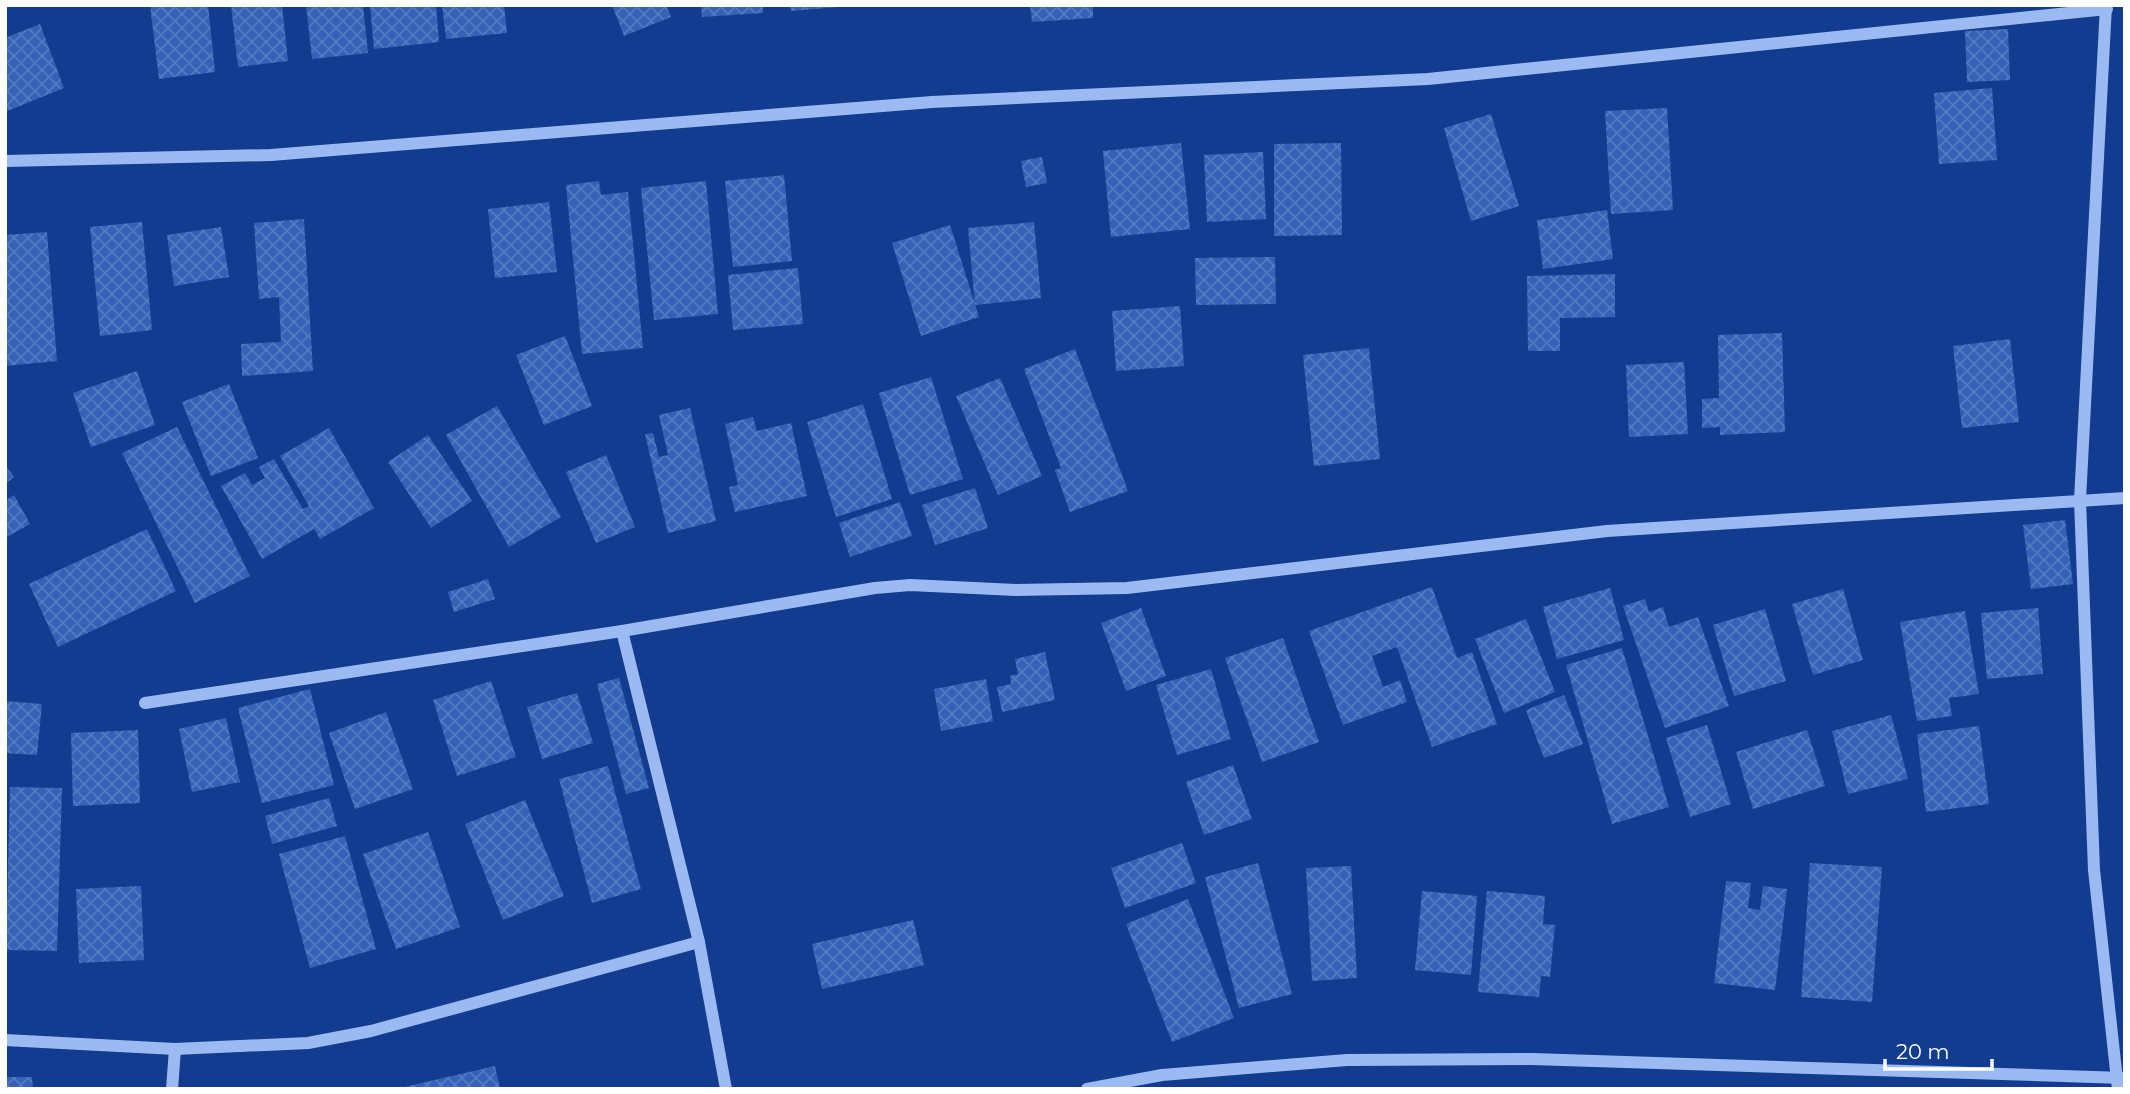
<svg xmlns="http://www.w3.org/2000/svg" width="2130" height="1094" viewBox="0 0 2130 1094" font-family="Montserrat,sans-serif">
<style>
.building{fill:url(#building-cross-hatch)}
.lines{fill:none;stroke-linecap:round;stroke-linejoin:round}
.minor{stroke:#9cbaf2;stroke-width:12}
</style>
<defs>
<pattern id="building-cross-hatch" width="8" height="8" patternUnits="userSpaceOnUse" patternTransform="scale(1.75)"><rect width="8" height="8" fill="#3562b6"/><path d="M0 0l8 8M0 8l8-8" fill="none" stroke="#537ac1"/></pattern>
</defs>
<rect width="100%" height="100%" fill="#123c8f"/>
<g class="building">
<path d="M150 5H208L215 72 159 79Z"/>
<path d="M231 5H282L288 61 238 67Z"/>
<path d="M306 5H363L368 53 312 59Z"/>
<path d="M370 5H436L439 42 374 49Z"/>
<path d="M442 5H504L507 33 446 39Z"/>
<path d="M612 5H666L671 17 624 36Z"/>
<path d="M701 5H763V13L702 17Z"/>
<path d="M790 5H838V7L791 11Z"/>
<path d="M1030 5H1093V18L1032 22Z"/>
<path d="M40 24 64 88 5 112V38Z"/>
<path d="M2008 29 2010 80 1967 82 1965 31Z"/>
<path d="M1992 88 1997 160 1939 164 1934 93Z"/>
<path d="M1667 108 1673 210 1611 214 1605 111Z"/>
<path d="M1491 114 1519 206 1471 221 1444 128Z"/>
<path d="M1181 143 1190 229 1111 237 1103 151Z"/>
<path d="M1341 143 1342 235 1274 236V144Z"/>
<path d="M1263 152 1266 219 1207 222 1204 155Z"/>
<path d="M1042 157 1047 183 1026 187 1021 161Z"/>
<path d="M784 175 792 261 733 267 725 181Z"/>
<path d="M599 181 601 195 628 192 643 348 582 354 566 185Z"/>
<path d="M706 181 718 314 654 320 641 188Z"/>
<path d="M549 202 557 272 495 278 488 209Z"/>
<path d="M1607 210 1613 259 1543 269 1537 220Z"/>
<path d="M304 219 313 371 242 376 241 344 281 342 279 297 259 299 254 223Z"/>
<path d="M142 222 152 330 100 336 90 227Z"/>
<path d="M1034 222 1041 298 975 305 968 228Z"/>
<path d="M950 225 979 317 921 336 892 243Z"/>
<path d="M221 227 229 277 174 286 167 235Z"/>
<path d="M47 232 57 361 5 366V235Z"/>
<path d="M1275 257 1276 304 1196 305 1195 258Z"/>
<path d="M798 268 803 324 733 330 728 275Z"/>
<path d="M1615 274V317L1560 318V351H1528L1527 276Z"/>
<path d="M1180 306 1184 366 1116 371 1112 311Z"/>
<path d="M1782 333 1785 432 1720 435V427L1702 428V399L1719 398 1718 335Z"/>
<path d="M565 336 592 406 544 425 516 355Z"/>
<path d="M2010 339 2019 422 1962 428 1953 346Z"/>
<path d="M1369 348 1380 459 1314 466 1303 355Z"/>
<path d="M1075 349 1128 491 1070 512 1055 470 1061 468 1024 369Z"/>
<path d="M1684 362 1688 434 1629 437 1626 365Z"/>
<path d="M137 371 155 425 91 447 73 393Z"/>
<path d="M931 377 963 479 910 495 879 393Z"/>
<path d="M1000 378 1042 476 998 495 956 396Z"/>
<path d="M229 384 258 458 211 476 182 402Z"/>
<path d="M863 404 892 499 836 517 807 422Z"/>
<path d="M497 406 561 517 509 547 446 435Z"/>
<path d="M690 408 716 521 668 533 645 434 653 433 659 457 668 455 659 415Z"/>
<path d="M753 417 757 431 791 423 807 496 735 512 729 487 738 485 725 424Z"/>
<path d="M177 427 250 576 195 603 122 453Z"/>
<path d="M329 428 374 508 320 539 314 529 262 559 221 486 245 473 252 485 265 478 259 467 274 459 303 509 309 506 280 456Z"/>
<path d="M428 435 472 501 431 528 388 462Z"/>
<path d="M606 455 635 527 596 543 566 472Z"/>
<path d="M5 465 14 477 5 484Z"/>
<path d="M975 488 988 528 935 545 922 505Z"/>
<path d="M14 495 30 524 5 538V501Z"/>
<path d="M900 502 912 536 850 557 839 523Z"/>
<path d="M2065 520 2073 584 2031 589 2023 525Z"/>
<path d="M147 529 176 591 58 647 29 584Z"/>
<path d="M488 579 495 599 454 612 448 592Z"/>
<path d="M1432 587 1457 658 1472 652 1497 724 1432 747 1397 647 1372 656 1383 687 1400 680 1407 702 1343 725 1309 631Z"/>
<path d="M1610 588 1624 640 1557 659 1543 607Z"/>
<path d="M1843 589 1863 660 1813 675 1792 604Z"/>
<path d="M1645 599 1649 612 1663 607 1669 627 1698 617 1729 706 1665 728 1623 606Z"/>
<path d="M1141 608 1166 676 1126 691 1101 623Z"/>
<path d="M2038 608 2043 674 1987 679 1981 613Z"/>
<path d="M1765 609 1786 681 1734 696 1713 625Z"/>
<path d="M1965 611 1979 694 1949 698 1952 716 1917 721 1900 622Z"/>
<path d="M1526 619 1555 692 1504 713 1475 639Z"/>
<path d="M1283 638 1319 742 1262 762 1225 658Z"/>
<path d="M1622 648 1669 807 1612 824 1566 665Z"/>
<path d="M1045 652 1055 700 1002 712 997 687 1011 684 1010 676 1018 674 1015 659Z"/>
<path d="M1211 669 1231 739 1177 755 1156 685Z"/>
<path d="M619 678 649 788 626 794 597 684Z"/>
<path d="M986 679 993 721 941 731 934 689Z"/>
<path d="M491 681 516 757 457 776 433 700Z"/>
<path d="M310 689 334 785 262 803 238 708Z"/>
<path d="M577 693 593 743 542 759 527 707Z"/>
<path d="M1564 695 1583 744 1544 758 1526 710Z"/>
<path d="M5 701 42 704 37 755 5 753Z"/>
<path d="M386 712 413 789 355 809 329 733Z"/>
<path d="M1891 715 1908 779 1848 794 1832 731Z"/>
<path d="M226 718 240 782 192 792 179 729Z"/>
<path d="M1707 725 1731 804 1690 817 1666 738Z"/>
<path d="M1979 726 1989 804 1926 812 1917 734Z"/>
<path d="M138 730 140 803 73 806 71 733Z"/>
<path d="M1807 730 1825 786 1753 809 1736 752Z"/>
<path d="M1233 765 1252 819 1204 835 1186 782Z"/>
<path d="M608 766 641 889 592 903 559 779Z"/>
<path d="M10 787 62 788 57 951 6 950Z"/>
<path d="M329 798 337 826 272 844 265 816Z"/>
<path d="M525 800 564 896 503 920 465 824Z"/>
<path d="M428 832 460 927 396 949 363 854Z"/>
<path d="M345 836 376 949 310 968 279 854Z"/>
<path d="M1182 843 1196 883 1125 908 1111 868Z"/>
<path d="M1258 863 1292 994 1239 1008 1205 877Z"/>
<path d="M1810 863 1882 867 1872 1002 1801 997Z"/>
<path d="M1351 866 1357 978 1312 981 1306 868Z"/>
<path d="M1726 881 1751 883 1748 908 1760 910 1763 886 1787 889 1775 990 1714 983Z"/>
<path d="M141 886 144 960 79 963 76 889Z"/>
<path d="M1422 891 1477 896 1471 975 1415 970Z"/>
<path d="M1487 891 1545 896 1543 924 1555 925 1550 977 1541 976 1539 997 1478 992Z"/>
<path d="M1188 899 1234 1018 1172 1042 1126 924Z"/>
<path d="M913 920 924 965 822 989 812 944Z"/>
<path d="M495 1066 500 1089H400V1088Z"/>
<path d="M5 1077H32L33 1089H5Z"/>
</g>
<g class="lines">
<g class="minor">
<path d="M2106 5 2080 500 2094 870 2118 1089"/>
<path d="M5 161 271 155 932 102 1428 79 2107 9"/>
<path d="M622 631 699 942 726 1089"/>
<path d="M145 703 622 631 875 588 910 585 1016 590 1127 588 1607 531 2125 498"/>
<path d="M5 1040 175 1049 308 1043 371 1031 699 942"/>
<path d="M172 1089 175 1049"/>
<path d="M1087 1089 1162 1075 1347 1060 1532 1059 2124 1078"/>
</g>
</g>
<rect width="2130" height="1094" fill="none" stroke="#ffffff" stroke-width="14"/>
<path d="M1885 1059v10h107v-10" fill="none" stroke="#ffffff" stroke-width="3.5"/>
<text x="1896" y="1059" font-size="21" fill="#ffffff" stroke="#123c8f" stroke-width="5" paint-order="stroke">20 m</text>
</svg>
